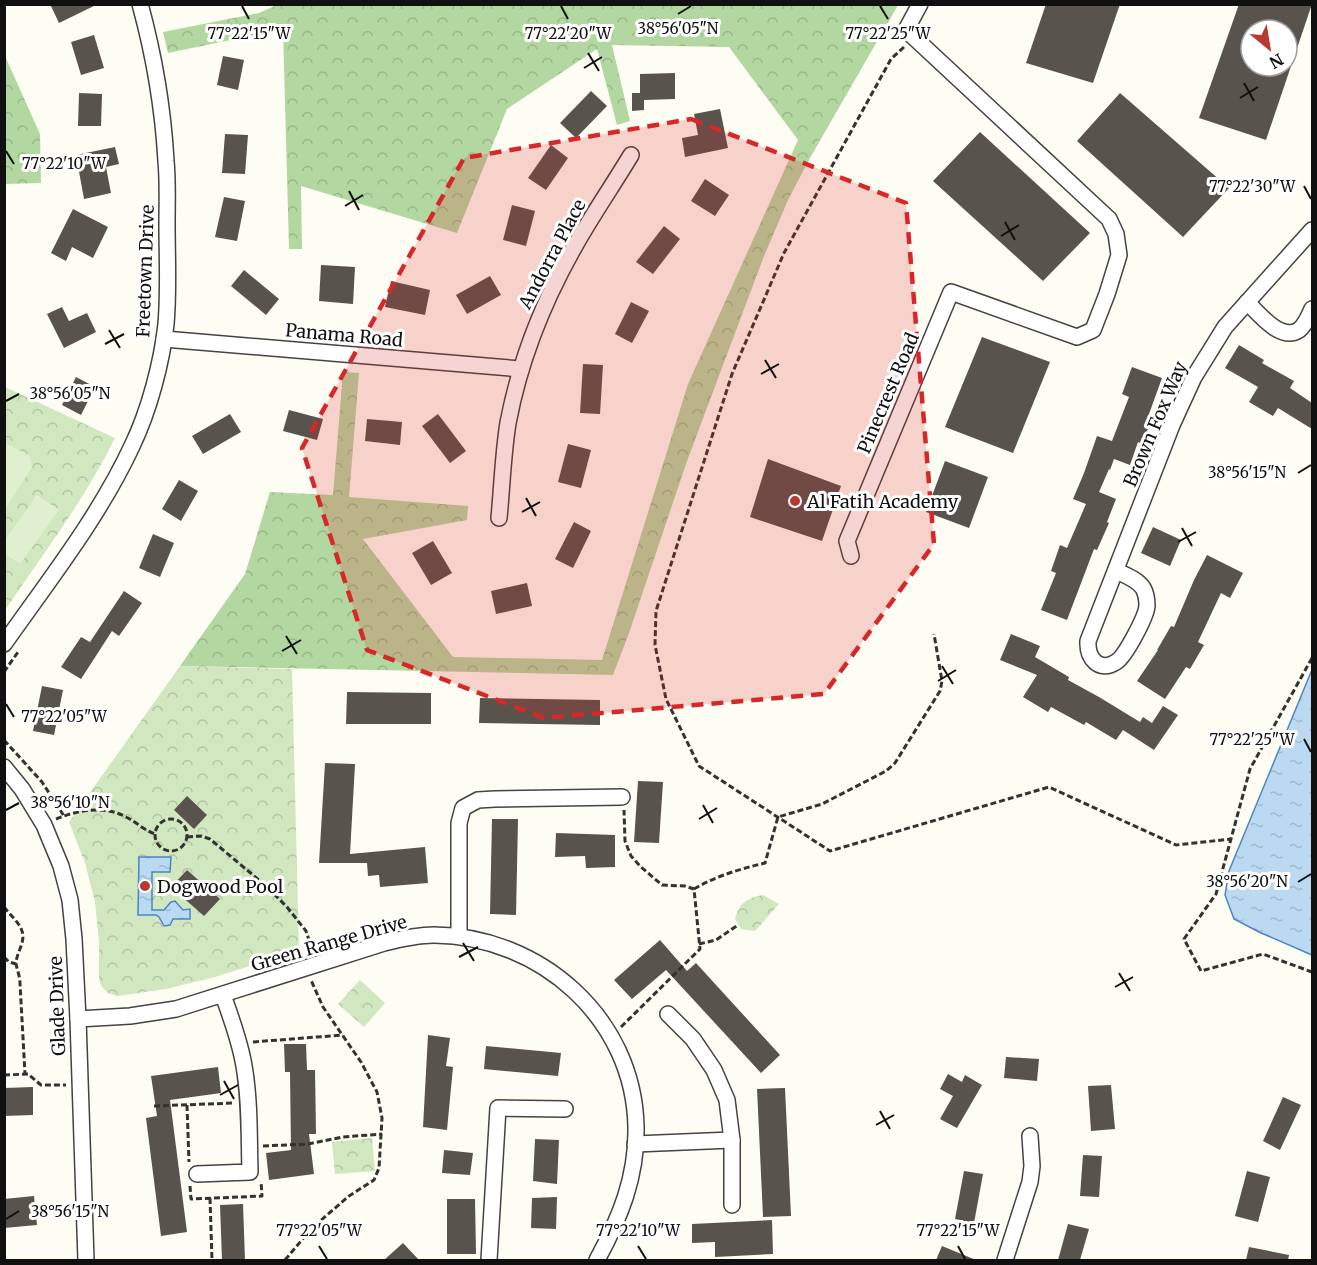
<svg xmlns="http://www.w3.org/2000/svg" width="1317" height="1265" viewBox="0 0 1317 1265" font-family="Merriweather,serif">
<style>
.forest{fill:url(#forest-crowns)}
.park{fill:url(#park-crowns)}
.pitch{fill:#e1efd1}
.water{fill:url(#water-ripples);stroke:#4987c4;stroke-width:1.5}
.building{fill:#58534d;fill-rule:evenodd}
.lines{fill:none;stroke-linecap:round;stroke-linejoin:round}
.minor-casing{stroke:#434343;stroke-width:18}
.path{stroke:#323232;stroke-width:3;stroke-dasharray:6 3;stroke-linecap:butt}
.minor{stroke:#fff;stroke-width:15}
.marked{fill:#d62828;fill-opacity:0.2;stroke:#d62828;stroke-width:4.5;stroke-dasharray:12 8;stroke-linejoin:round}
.ticks{fill:none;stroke:#101010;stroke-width:2}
.poi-dot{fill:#b73932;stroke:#fff;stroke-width:2}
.labels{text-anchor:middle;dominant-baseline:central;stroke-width:6;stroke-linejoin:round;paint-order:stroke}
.street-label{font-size:18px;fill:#101010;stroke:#fff}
.poi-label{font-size:18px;fill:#101010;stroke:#fff;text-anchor:start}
.ticks-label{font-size:15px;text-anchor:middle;fill:#101010;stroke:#fff;stroke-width:6;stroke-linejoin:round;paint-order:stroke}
</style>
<defs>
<pattern id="forest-crowns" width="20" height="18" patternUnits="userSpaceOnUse" patternTransform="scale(1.5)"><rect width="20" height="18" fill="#b3d7a0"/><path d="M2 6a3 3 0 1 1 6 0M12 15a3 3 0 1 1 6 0" fill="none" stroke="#99b889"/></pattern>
<pattern id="park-crowns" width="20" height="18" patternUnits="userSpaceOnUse" patternTransform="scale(1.5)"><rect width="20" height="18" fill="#d0e7bf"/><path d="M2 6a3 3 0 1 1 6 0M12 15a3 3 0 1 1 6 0" fill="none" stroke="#b2c5a3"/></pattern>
<pattern id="water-ripples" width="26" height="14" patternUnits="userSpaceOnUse" patternTransform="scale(1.5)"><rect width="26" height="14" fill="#bcd9f2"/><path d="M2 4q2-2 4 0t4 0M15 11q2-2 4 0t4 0" fill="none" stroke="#a1b9ce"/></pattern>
</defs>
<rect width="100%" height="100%" fill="#fefdf4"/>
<g class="forest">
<path d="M279 4 898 5 810 158 788 200 764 256 687 461 629 633 613 675 180 666 245 574 270 492 333 495 343 372 359 373 349 497 468 506 467 520 363 539 453 657 602 660 688 384 798 140 729 47 612 45 630 121 617 125 597 49 507 109 457 233 301 186 302 249H289L283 29 168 53 163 32 259 13Z"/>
<path d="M5 56 40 134 41 183 5 184Z"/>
</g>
<g class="park">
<path d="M5 387 115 438C85 499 43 554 5 610Z"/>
<path d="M180 666 292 669 299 951 211 978 166 989 117 996 108 993 102 987 99 980V942L95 902 85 863 69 822Z"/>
<path d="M763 895 779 904 755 931 741 929 735 919C739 903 747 898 763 895Z"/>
<path d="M360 980 385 1003 364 1027 338 1004Z"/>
<path d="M372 1138 375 1171 335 1174 332 1142Z"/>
</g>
<g class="pitch">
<path d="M5 443 29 455 32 467 5 509Z"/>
<path d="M37 495 59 510 20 564 5 554V540Z"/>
</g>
<g class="water">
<path d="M1312 670V955L1259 932 1234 919 1225 895 1229 871 1311 672Z"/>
<path d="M139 857H171L170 872H152V910H164L171 902 175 901 183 910 190 909V919H173L170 925 164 926 159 917 156 915H138Z"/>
</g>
<g class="building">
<path d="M50 4H98L59 23Z"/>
<path d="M1046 4H1120L1093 83 1026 63Z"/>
<path d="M1239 4H1312L1266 140 1199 118ZM1251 30H1287V66H1251Z"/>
<path d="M94 35 104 68 81 75 71 42Z"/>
<path d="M223 56 244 60 238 90 217 85Z"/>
<path d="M675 73V99L644 100V110L632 111V93H640V74Z"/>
<path d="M591 91 607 106 576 138 560 123Z"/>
<path d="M79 93 102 94 101 126H78Z"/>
<path d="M1120 93 1229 188 1183 237 1077 141Z"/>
<path d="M720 109 728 148 685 157 682 138 698 135 694 114Z"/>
<path d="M980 132 1090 233 1043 281 933 181Z"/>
<path d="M225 134 248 135 245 174 222 173Z"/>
<path d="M551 145 568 158 546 190 528 178Z"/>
<path d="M115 147 119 164 106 167 111 193 84 199 76 155Z"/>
<path d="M705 179 729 195 715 216 691 201Z"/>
<path d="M224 197 245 201 237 241 215 237Z"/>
<path d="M512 205 535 211 526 246 503 240Z"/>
<path d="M73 209 108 227 93 258 72 247 66 261 51 253Z"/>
<path d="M664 226 680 239 653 274 636 262Z"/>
<path d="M321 265 355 267 353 304 319 301Z"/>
<path d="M244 270 279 299 266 315 231 286Z"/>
<path d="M490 276 501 295 467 314 456 295Z"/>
<path d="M391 281 430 290 425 315 385 307Z"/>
<path d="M631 302 649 311 632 343 615 334Z"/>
<path d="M62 307 69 321 87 313 96 332 64 348 47 314Z"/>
<path d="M982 337 1050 362 1013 453 945 427Z"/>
<path d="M1239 345 1264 360 1262 363 1294 381 1290 388 1312 403V429L1278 408 1273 416 1249 402 1258 387 1225 368Z"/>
<path d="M583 364 603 365 600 414 580 413Z"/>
<path d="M1132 367 1162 378 1149 414 1153 416 1142 444 1138 442 1130 465 1114 459 1110 470 1109 469 1099 492 1116 499 1107 522 1109 523 1097 550 1094 549 1067 620 1041 610 1056 573 1051 571 1060 545 1067 548 1086 504 1073 499 1084 473 1097 436 1112 441 1129 397 1122 394Z"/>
<path d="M76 377 95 387 81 415 62 405Z"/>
<path d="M289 410 323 419 317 440 283 431Z"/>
<path d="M230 414 241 432 203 454 192 436Z"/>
<path d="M438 414 466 451 450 463 422 426Z"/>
<path d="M367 419 402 422 400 445 365 441Z"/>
<path d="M568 444 591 450 581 488 558 482Z"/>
<path d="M768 459 841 486 822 541 750 517Z"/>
<path d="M945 461 988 477 969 528 926 512Z"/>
<path d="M179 480 198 491 181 521 162 509Z"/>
<path d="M574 522 591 531 573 568 555 559Z"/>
<path d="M1153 527 1181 540 1170 566 1141 553Z"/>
<path d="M153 534 174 543 160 577 139 568Z"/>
<path d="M433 541 452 573 431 585 412 553Z"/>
<path d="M1207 555 1243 573 1230 598 1221 593 1198 642 1204 645 1190 669 1186 667 1165 699 1137 681 1158 650H1157L1171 626 1174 627 1194 580Z"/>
<path d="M527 583 532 606 496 614 491 591Z"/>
<path d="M124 591 142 603 119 636 112 631 81 679 61 667 81 637 90 642Z"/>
<path d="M1011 634 1040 646 1035 657 1069 677 1068 680 1099 697 1140 722 1143 717 1152 723 1163 706 1178 715 1154 750 1123 730 1116 740 1086 722 1084 725 1051 707 1048 712 1023 697 1037 675 1000 660Z"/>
<path d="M42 686 63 690 54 735 33 731Z"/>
<path d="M347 692 431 693V724H346Z"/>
<path d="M480 698 600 700V725L479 723Z"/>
<path d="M325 763 355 764 350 854 425 847 428 883 380 887 379 875 368 876 367 863H319Z"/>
<path d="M638 781 663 782 659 843 634 842Z"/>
<path d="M187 796 207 815 194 829 174 810Z"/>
<path d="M492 819H518L516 915 490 914Z"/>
<path d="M556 833 615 835V867L586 868 585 856 555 857Z"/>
<path d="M187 870 220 899 204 916 171 887Z"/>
<path d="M660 940 687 971 696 963 780 1055 761 1073 666 970 632 999 614 980Z"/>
<path d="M428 1035 450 1038 446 1066 453 1067 447 1130 423 1127Z"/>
<path d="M284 1044H306L307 1070H315L316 1134H309L314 1174 269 1180 266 1153 291 1150 290 1072H285Z"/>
<path d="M486 1046 561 1053 558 1076 484 1069Z"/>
<path d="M1006 1057 1039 1059 1037 1081 1004 1078Z"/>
<path d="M218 1067 221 1093 170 1100 187 1232 161 1236 146 1118 157 1116 151 1076Z"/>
<path d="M948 1074 962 1082 965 1075 982 1085 957 1128 940 1119 953 1096 940 1089Z"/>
<path d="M1111 1085 1115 1129 1091 1131 1088 1086Z"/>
<path d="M33 1087V1115L4 1116V1088Z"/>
<path d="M785 1088 791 1216 763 1217 757 1089Z"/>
<path d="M1283 1097 1301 1105 1280 1150 1263 1141Z"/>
<path d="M535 1139 559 1140 557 1184 533 1181Z"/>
<path d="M444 1150 473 1153 470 1175 442 1173Z"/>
<path d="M1083 1155 1102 1156 1099 1197 1080 1196Z"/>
<path d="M964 1171 983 1174 974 1223 955 1219Z"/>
<path d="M1247 1171 1270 1177 1258 1222 1235 1216Z"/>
<path d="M34 1196 37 1225 4 1228V1199Z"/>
<path d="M557 1197 556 1229 531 1228 532 1198Z"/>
<path d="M447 1199H475L476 1254H447Z"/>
<path d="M243 1204 245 1260H222L220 1205Z"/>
<path d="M772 1220 773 1254 715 1257V1242L692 1243V1224Z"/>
<path d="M1068 1224 1089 1229 1080 1260H1058Z"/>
<path d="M403 1243 419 1260H384Z"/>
<path d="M942 1246 976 1260H936Z"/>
<path d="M1249 1247 1289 1255 1288 1260H1246Z"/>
</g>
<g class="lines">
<defs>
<g id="minor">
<path d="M1247 302C1259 314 1281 342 1299 330 1305 325 1309 316 1312 309"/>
<path d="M164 339 521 369"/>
<path d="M499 518C502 487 503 454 508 423 520 359 544 300 576 244 593 214 613 185 631 155"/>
<path d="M851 556 847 541 951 292 1077 337 1093 330 1107 294 1119 255 1116 234 1109 219 906 30 920 4"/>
<path d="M1116 571C1125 575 1137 579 1143 588 1146 593 1147 600 1147 606 1146 617 1125 657 1116 662 1099 673 1087 658 1088 641L1172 425 1194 377 1225 327 1312 230"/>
<path d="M4 644C49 580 99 517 132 446 149 411 162 362 166 324 169 291 167 257 167 224 167 203 168 182 166 161 163 108 154 55 140 4"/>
<path d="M4 767 22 789 44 825 61 866 70 900 74 939 78 1019 86 1260"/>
<path d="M459 936V823L463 808 478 800 495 799 622 797"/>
<path d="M668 1014 693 1039 714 1070 727 1100 732 1140V1205"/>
<path d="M78 1019 130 1016 176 1009 384 943C400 939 417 935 434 935 540 936 634 1018 636 1127 637 1177 620 1218 597 1260"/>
<path d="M635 1144 732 1140"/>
<path d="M197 1174 250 1172C249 1137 250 1100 244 1066 240 1041 231 1018 223 995"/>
<path d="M489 1260 498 1108 565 1109"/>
<path d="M1005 1260 1030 1182 1032 1166 1030 1136"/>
</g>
</defs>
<use href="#minor" class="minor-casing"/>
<g class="path">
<path d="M904 47 891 59 784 253 732 374 656 611 655 645 666 699 699 766 830 851 1049 787 1176 845 1231 839"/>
<path d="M1312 658 1250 769 1216 894 1184 939 1201 971 1263 954 1312 972"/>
<path d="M4 672 18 652"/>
<path d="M4 740 42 782 64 816"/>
<circle cx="171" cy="835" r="16"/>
<path d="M56 819C78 810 104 805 126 817 136 822 144 830 155 834"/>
<path d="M187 837 201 836 210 839 266 886 287 907 306 931 309 940 310 946 308 951"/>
<path d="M694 889C716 876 740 869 765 863L778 817 822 804 886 771 895 763 940 691 942 681 934 634"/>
<path d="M4 907C10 915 19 922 22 931 26 942 16 953 16 964 17 969 20 977 20 983L25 1074"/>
<path d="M699 944 716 940 738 925"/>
<path d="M4 957 9 962 16 964"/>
<path d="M621 1027 700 949 694 889 685 886 662 885 641 867 631 856 625 841 624 810"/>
<path d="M253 1042 343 1035"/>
<path d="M4 1075 28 1074 41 1085H66"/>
<path d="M187 1105 189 1162"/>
<path d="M154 1106 234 1103"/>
<path d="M263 1146 308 1144 343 1137 382 1134"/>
<path d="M190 1186 191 1199 262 1196 261 1181"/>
<path d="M210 1198 212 1260"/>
<path d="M285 1260 312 1228 349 1196 374 1180 379 1168 382 1118 377 1092 361 1062 323 1007 311 980"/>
</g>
<use href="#minor" class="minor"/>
</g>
<path class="marked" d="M691 119 906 203 934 544 824 694 544 718 367 650 302 448 464 158Z"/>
<path class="ticks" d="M242 6 249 19M561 6 568 19M880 6 888 19M678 14 691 6M588 53 599 71M584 68 602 57M1244 83 1254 101M1240 98 1258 87M6 151 14 164M1304 186 1311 199M349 191 359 210M345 206 363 195M1005 222 1015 240M1001 236 1019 225M109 330 120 348M105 344 124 334M765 360 776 378M761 374 779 364M6 401 19 394M1298 473 1311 465M526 498 536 516M522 512 540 502M1182 528 1192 546M1178 542 1196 532M286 636 297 654M282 651 301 640M942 666 953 684M938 681 956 670M6 704 14 717M1304 739 1311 752M703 805 713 823M6 810 19 803M699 819 717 808M1298 882 1311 874M463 943 474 961M459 957 478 947M1119 973 1130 991M1115 987 1133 977M224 1081 234 1099M220 1095 238 1085M880 1111 890 1129M876 1125 894 1115M6 1219 19 1211M319 1246 327 1259M638 1246 646 1259M958 1246 965 1259"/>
<g class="poi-dot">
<circle cx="795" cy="501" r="6"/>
<circle cx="145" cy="886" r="6"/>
</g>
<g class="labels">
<g class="street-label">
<text transform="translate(552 254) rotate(-62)">Andorra Place</text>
<text transform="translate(145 271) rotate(-88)">Freetown Drive</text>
<text transform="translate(344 335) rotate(5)">Panama Road</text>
<text transform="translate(888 393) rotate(-67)">Pinecrest Road</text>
<text transform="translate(1155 424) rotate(-67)">Brown Fox Way</text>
<text transform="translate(329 943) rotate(-16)">Green Range Drive</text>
<text transform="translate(57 1006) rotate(-92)">Glade Drive</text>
</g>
<g class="poi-label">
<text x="807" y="501">Al Fatih Academy</text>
<text x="157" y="886">Dogwood Pool</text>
</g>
</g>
<g class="ticks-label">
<text x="678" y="34">38°56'05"N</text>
<text x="249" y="39">77°22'15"W</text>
<text x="568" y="39">77°22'20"W</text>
<text x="888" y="39">77°22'25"W</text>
<text x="64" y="169">77°22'10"W</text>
<text x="1252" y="192">77°22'30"W</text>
<text x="70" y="399">38°56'05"N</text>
<text x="1247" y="478">38°56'15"N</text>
<text x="64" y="722">77°22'05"W</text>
<text x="1252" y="745">77°22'25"W</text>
<text x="70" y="808">38°56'10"N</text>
<text x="1247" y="887">38°56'20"N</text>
<text x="70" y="1217">38°56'15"N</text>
<text x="319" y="1236">77°22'05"W</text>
<text x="638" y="1236">77°22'10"W</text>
<text x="958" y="1236">77°22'15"W</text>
</g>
<rect width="1317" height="1265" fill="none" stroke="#101010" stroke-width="12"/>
<g transform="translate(1269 48) rotate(150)"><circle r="28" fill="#ffffff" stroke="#9f9f9f" stroke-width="1.5"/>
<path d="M0-4.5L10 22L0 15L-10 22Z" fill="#b73932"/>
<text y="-9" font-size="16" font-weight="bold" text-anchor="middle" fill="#101010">N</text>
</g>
</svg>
